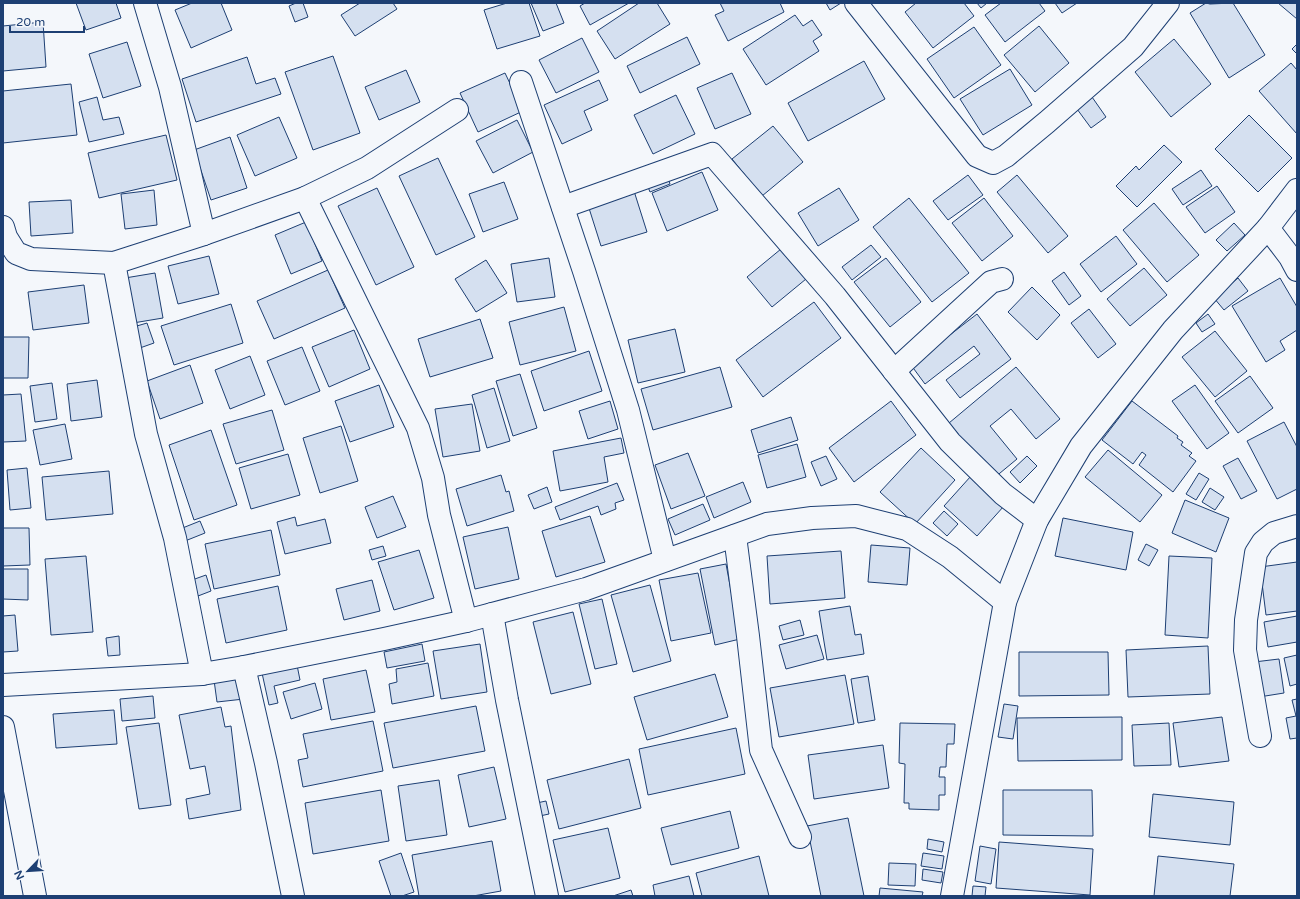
<svg xmlns="http://www.w3.org/2000/svg" width="1300" height="899" viewBox="0 0 1300 899" font-family="'Varela Round',sans-serif">
<style>
.building{fill:#d5e0f0;stroke:#1d3f73}
.lines{fill:none;stroke-linecap:round;stroke-linejoin:round}
.street-casing{stroke:#1d3f73;stroke-width:24}
.street{stroke:#f4f7fb;stroke-width:22}
</style>
<rect width="100%" height="100%" fill="#f4f7fb"/>
<g class="building">
<path d="M76 3H116L121 18 86 30Z"/>
<path d="M192 3H221L232 30 191 48 175 10Z"/>
<path d="M296 3H303L308 17 295 22 289 6Z"/>
<path d="M360 3H393L397 9 355 36 341 15Z"/>
<path d="M507 3H529L540 36 497 49 484 10Z"/>
<path d="M531 3H556L564 23 543 31Z"/>
<path d="M585 3H629L590 25 580 6Z"/>
<path d="M639 3H657L670 24 615 59 597 31Z"/>
<path d="M720 3H780L784 12 728 41 715 15 724 11Z"/>
<path d="M826 3H841L830 10Z"/>
<path d="M916 3H964L974 16 933 48 905 12Z"/>
<path d="M977 3H987L981 8Z"/>
<path d="M1001 3H1039L1045 11 1005 42 985 15Z"/>
<path d="M1055 3H1077L1062 13Z"/>
<path d="M1206 3 1210 4 1233 3 1265 55 1229 78 1190 13Z"/>
<path d="M1278 3H1297V19Z"/>
<path d="M795 15 803 26 812 20 822 35 813 41 819 51 766 85 743 49Z"/>
<path d="M43 22 46 67 3 71V26Z"/>
<path d="M1039 26 1069 63 1035 92 1004 55Z"/>
<path d="M974 27 1001 65 954 98 927 59Z"/>
<path d="M687 37 700 64 640 93 627 66Z"/>
<path d="M582 38 599 72 556 93 539 60Z"/>
<path d="M1174 39 1211 84 1171 117 1135 72Z"/>
<path d="M127 42 141 86 103 98 89 54Z"/>
<path d="M1297 44V54L1292 49Z"/>
<path d="M333 56 360 133 313 150 285 72Z"/>
<path d="M247 57 256 84 275 78 281 94 196 122 182 79Z"/>
<path d="M864 61 885 99 808 141 788 103Z"/>
<path d="M1291 63 1297 70V134L1259 91Z"/>
<path d="M1010 69 1032 105 983 135 960 99Z"/>
<path d="M406 70 420 102 379 120 365 87Z"/>
<path d="M505 73 523 111 478 132 460 93Z"/>
<path d="M732 73 751 114 715 129 697 88Z"/>
<path d="M599 80 608 100 584 111 592 130 562 144 544 105Z"/>
<path d="M71 84 77 135 3 143V91Z"/>
<path d="M676 95 695 134 653 154 634 115Z"/>
<path d="M97 97 103 120 119 117 124 134 89 142 79 102Z"/>
<path d="M1092 97 1106 117 1091 128 1077 109Z"/>
<path d="M1249 115 1292 158 1258 192 1215 149Z"/>
<path d="M279 117 297 158 255 176 237 135Z"/>
<path d="M517 120 533 152 493 173 476 141Z"/>
<path d="M773 126 803 162 762 196 732 159Z"/>
<path d="M166 135 177 180 99 198 88 153Z"/>
<path d="M230 137 247 188 211 200 194 150Z"/>
<path d="M1164 145 1182 162 1137 207 1116 186 1136 166 1139 170Z"/>
<path d="M438 158 475 237 436 255 399 176Z"/>
<path d="M1201 170 1212 186 1183 205 1172 189Z"/>
<path d="M702 172 718 210 667 231 652 193Z"/>
<path d="M667 174 670 184 650 192 646 182Z"/>
<path d="M968 175 983 195 948 220 933 201Z"/>
<path d="M1017 175 1068 236 1048 253 997 192Z"/>
<path d="M504 182 518 219 483 232 469 194Z"/>
<path d="M1217 186 1235 212 1205 233 1186 207Z"/>
<path d="M377 188 414 267 376 285 338 206Z"/>
<path d="M839 188 859 220 818 246 798 213Z"/>
<path d="M154 190 157 225 125 229 121 194Z"/>
<path d="M634 191 647 232 601 246 588 205Z"/>
<path d="M909 198 969 273 932 302 873 227Z"/>
<path d="M984 198 1013 236 982 261 952 223Z"/>
<path d="M71 200 73 233 31 236 29 202Z"/>
<path d="M1154 203 1199 255 1167 282 1123 230Z"/>
<path d="M306 222 322 261 291 274 275 235Z"/>
<path d="M1234 223 1245 235 1227 251 1216 240Z"/>
<path d="M1116 236 1137 264 1101 292 1080 264Z"/>
<path d="M871 245 881 257 852 280 842 267Z"/>
<path d="M781 249 806 279 772 307 747 277Z"/>
<path d="M209 256 219 294 178 304 168 266Z"/>
<path d="M549 258 555 297 517 302 511 264Z"/>
<path d="M886 258 921 302 890 327 854 282Z"/>
<path d="M486 260 507 293 476 312 455 279Z"/>
<path d="M1144 268 1167 295 1130 326 1107 299Z"/>
<path d="M328 270 345 308 274 339 257 301Z"/>
<path d="M1064 272 1081 296 1069 305 1052 281Z"/>
<path d="M155 273 163 318 133 323 125 278Z"/>
<path d="M1238 278 1248 291 1224 310 1214 298Z"/>
<path d="M1280 278 1297 307V330L1280 341 1285 350 1266 362 1232 306Z"/>
<path d="M84 285 89 323 33 330 28 292Z"/>
<path d="M1032 287 1060 315 1037 340 1008 312Z"/>
<path d="M814 302 841 338 763 397 736 360Z"/>
<path d="M231 304 243 343 174 365 161 326Z"/>
<path d="M564 307 576 351 520 365 509 322Z"/>
<path d="M1089 309 1116 344 1098 358 1071 323Z"/>
<path d="M977 314 1011 359 960 398 946 380 980 354 974 346 925 384 911 365Z"/>
<path d="M1208 314 1215 324 1202 332 1196 323Z"/>
<path d="M480 319 493 358 430 377 418 339Z"/>
<path d="M147 323 154 343 137 349 130 328Z"/>
<path d="M675 329 685 372 638 383 628 340Z"/>
<path d="M354 330 370 369 329 387 312 347Z"/>
<path d="M1215 331 1247 371 1215 397 1182 357Z"/>
<path d="M3 337H29L28 378H3Z"/>
<path d="M302 347 320 391 285 405 267 361Z"/>
<path d="M589 351 602 391 544 411 531 371Z"/>
<path d="M250 356 265 395 230 409 215 370Z"/>
<path d="M190 365 203 403 160 419 147 381Z"/>
<path d="M720 367 732 407 653 430 641 389Z"/>
<path d="M1016 367 1060 419 1036 439 1011 409 990 426 1017 459 994 478 949 423Z"/>
<path d="M520 374 537 428 513 436 496 381Z"/>
<path d="M1250 376 1273 408 1238 433 1215 401Z"/>
<path d="M97 380 102 417 71 421 67 384Z"/>
<path d="M52 383 57 419 35 422 30 386Z"/>
<path d="M379 385 394 427 350 442 335 401Z"/>
<path d="M1195 385 1229 433 1207 449 1172 401Z"/>
<path d="M494 388 510 441 487 448 472 395Z"/>
<path d="M21 394 26 441 3 442V395Z"/>
<path d="M610 401 618 429 588 439 579 411Z"/>
<path d="M891 401 916 435 854 482 829 448Z"/>
<path d="M1132 401 1178 436 1177 438 1183 442 1181 445 1192 453 1189 456 1196 461 1173 492 1139 465 1146 455 1142 452 1133 464 1102 440Z"/>
<path d="M472 404 480 451 443 457 435 409Z"/>
<path d="M272 410 284 450 236 464 223 424Z"/>
<path d="M791 417 798 440 758 453 751 430Z"/>
<path d="M1284 422 1297 447V489L1277 499 1247 441Z"/>
<path d="M65 424 72 459 40 465 33 430Z"/>
<path d="M341 426 358 481 320 493 303 438Z"/>
<path d="M211 430 237 505 194 520 169 445Z"/>
<path d="M621 438 624 453 604 457 608 482 560 491 553 451Z"/>
<path d="M797 444 806 477 767 488 758 455Z"/>
<path d="M921 448 955 480 915 524 880 492Z"/>
<path d="M1108 450 1162 495 1140 522 1085 477Z"/>
<path d="M688 453 705 496 671 509 655 465Z"/>
<path d="M288 454 300 495 251 509 239 468Z"/>
<path d="M826 456 837 479 821 486 811 462Z"/>
<path d="M1027 456 1037 466 1020 483 1010 472Z"/>
<path d="M1238 458 1257 491 1241 499 1223 466Z"/>
<path d="M27 468 31 508 10 510 7 470Z"/>
<path d="M109 471 113 514 46 520 42 477Z"/>
<path d="M1199 473 1209 479 1196 500 1186 494Z"/>
<path d="M501 475 506 492 509 491 514 511 467 526 456 489Z"/>
<path d="M971 476 1004 506 977 536 944 506Z"/>
<path d="M743 482 751 502 714 518 706 497Z"/>
<path d="M617 483 624 500 615 503 616 509 601 515 598 506 560 520 555 507Z"/>
<path d="M547 487 552 502 534 509 528 495Z"/>
<path d="M1210 488 1224 497 1215 510 1202 502Z"/>
<path d="M393 496 406 527 377 538 365 507Z"/>
<path d="M1185 500 1229 518 1216 552 1172 533Z"/>
<path d="M703 504 710 520 675 535 668 519Z"/>
<path d="M944 511 958 524 947 536 933 523Z"/>
<path d="M590 516 605 562 556 577 542 531Z"/>
<path d="M295 517 297 526 325 519 331 543 285 554 277 522Z"/>
<path d="M1063 518 1133 532 1126 570 1055 556Z"/>
<path d="M200 521 205 533 185 541 180 529Z"/>
<path d="M508 527 519 579 475 589 463 537Z"/>
<path d="M3 528H29L30 565 3 566Z"/>
<path d="M271 530 280 575 214 589 205 544Z"/>
<path d="M1146 544 1158 550 1149 566 1138 560Z"/>
<path d="M871 545 910 548 907 585 868 582Z"/>
<path d="M383 546 386 556 372 560 369 550Z"/>
<path d="M419 550 434 598 394 610 378 562Z"/>
<path d="M841 551 845 598 770 604 767 556Z"/>
<path d="M86 556 93 632 51 635 45 559Z"/>
<path d="M1169 556 1212 558 1208 638 1165 635Z"/>
<path d="M1297 562V611L1266 615 1260 567Z"/>
<path d="M726 564 740 639 715 645 700 569Z"/>
<path d="M3 569H28V600L3 599Z"/>
<path d="M698 573 711 633 671 641 659 580Z"/>
<path d="M206 575 211 591 198 596 192 580Z"/>
<path d="M372 580 380 611 344 620 336 589Z"/>
<path d="M650 585 671 661 633 672 611 595Z"/>
<path d="M278 586 287 630 226 643 217 599Z"/>
<path d="M602 599 617 664 595 669 579 604Z"/>
<path d="M850 606 855 635 861 634 864 654 827 660 819 611Z"/>
<path d="M573 612 591 684 551 694 533 622Z"/>
<path d="M15 615 18 651 3 652V616Z"/>
<path d="M1297 616V642L1268 647 1264 622Z"/>
<path d="M800 620 804 635 783 640 779 626Z"/>
<path d="M817 635 824 659 786 669 779 645Z"/>
<path d="M119 636 120 655 108 656 106 638Z"/>
<path d="M422 644 425 661 387 668 384 652Z"/>
<path d="M480 644 487 692 441 699 433 651Z"/>
<path d="M1208 646 1210 694 1128 697 1126 650Z"/>
<path d="M1019 652H1108L1109 695 1019 696Z"/>
<path d="M1297 655V684L1290 686 1284 658Z"/>
<path d="M1279 659 1284 693 1259 697 1254 662Z"/>
<path d="M428 663 434 696 392 704 389 684 397 682 396 669Z"/>
<path d="M297 665 300 680 274 686 278 703 269 705 262 673Z"/>
<path d="M366 670 375 712 331 720 323 679Z"/>
<path d="M715 674 728 717 647 740 634 697Z"/>
<path d="M845 675 854 724 779 737 770 688Z"/>
<path d="M868 676 875 720 858 723 851 679Z"/>
<path d="M241 678 244 699 217 702 214 680Z"/>
<path d="M315 683 322 709 291 719 283 692Z"/>
<path d="M153 696 155 718 122 721 120 699Z"/>
<path d="M1297 699V738L1290 739 1286 718 1296 716 1292 700Z"/>
<path d="M1004 704 1018 706 1013 739 998 737Z"/>
<path d="M476 706 485 751 393 768 384 723Z"/>
<path d="M221 707 225 727 231 726 241 810 189 819 186 799 210 794 205 766 190 769 179 715Z"/>
<path d="M114 710 117 744 56 748 53 714Z"/>
<path d="M1122 717V760L1018 761 1017 718Z"/>
<path d="M1222 717 1229 761 1179 767 1173 723Z"/>
<path d="M373 721 383 771 303 787 298 760 308 758 303 734Z"/>
<path d="M159 723 171 805 139 809 126 727Z"/>
<path d="M900 723 955 724 954 744H947L946 767H940L939 777H945V795H939V810L909 809V803H904L905 764 899 763Z"/>
<path d="M1169 723 1171 765 1134 766 1132 725Z"/>
<path d="M736 728 745 774 648 795 639 749Z"/>
<path d="M883 745 889 788 814 799 808 755Z"/>
<path d="M629 759 641 808 559 829 547 780Z"/>
<path d="M494 767 506 819 469 827 458 775Z"/>
<path d="M439 780 447 835 406 841 398 786Z"/>
<path d="M381 790 389 841 313 854 305 803Z"/>
<path d="M1003 790H1092L1093 836 1003 835Z"/>
<path d="M1153 794 1234 802 1230 845 1149 837Z"/>
<path d="M546 801 549 814 535 817 532 804Z"/>
<path d="M730 811 739 848 671 865 661 828Z"/>
<path d="M848 818 864 896H821L807 826Z"/>
<path d="M608 828 620 878 565 892 553 840Z"/>
<path d="M928 839 944 842 942 852 927 849Z"/>
<path d="M492 841 501 891 473 896H419L412 855Z"/>
<path d="M999 842 1093 849 1090 895 996 888Z"/>
<path d="M980 846 996 849 991 884 975 881Z"/>
<path d="M401 853 414 892 402 896H391L379 861Z"/>
<path d="M923 853 944 856 942 869 921 866Z"/>
<path d="M759 856 769 896H702L696 873Z"/>
<path d="M1158 856 1234 864 1230 896H1154Z"/>
<path d="M889 863 916 864 915 886 888 885Z"/>
<path d="M923 869 943 872 941 883 922 880Z"/>
<path d="M689 876 694 896H655L653 885Z"/>
<path d="M973 886 986 887 985 896H972Z"/>
<path d="M880 888 923 892 922 896H879Z"/>
<path d="M631 890 633 896H613Z"/>
</g>
<g class="lines">
<defs>
<g id="street">
<path d="M145 3 170 87 204 234"/>
<path d="M856 3 977 156 993 163 1006 156 1047 122 1133 47 1168 3"/>
<path d="M521 82 584 271 628 410 665 560"/>
<path d="M305 198 418 428 433 478 439 515 466 621"/>
<path d="M563 207 712 154 835 296 950 442 1003 494 1037 520"/>
<path d="M3 227 6 237 16 253 31 259 114 263 204 234 305 198 367 168 457 110"/>
<path d="M1268 228 1290 257 1297 270"/>
<path d="M114 263 146 434 175 538 202 674"/>
<path d="M894 371 991 282 1002 279"/>
<path d="M735 536 748 636 761 750 800 837"/>
<path d="M492 614 507 700 547 896"/>
<path d="M244 667 266 763 293 896"/>
<path d="M3 685 202 674 244 667 384 639 466 621 586 589 767 524 812 518 856 516 907 529 950 557 1005 602"/>
<path d="M3 727 35 896"/>
<path d="M1260 736 1245 650 1246 620 1256 553 1263 542 1274 533 1297 526"/>
<path d="M952 896 1005 602 1037 520 1081 446 1173 330 1268 228 1297 190"/>
</g>
</defs>
<use href="#street" class="street-casing"/>
<use href="#street" class="street"/>
</g>
<rect width="1300" height="899" fill="none" stroke="#1d3f73" stroke-width="8"/>
<g transform="translate(28 871) rotate(245)" stroke="#f4f7fb" stroke-width="3" paint-order="stroke">
<path d="M0-3L7 15L0 10L-7 15Z" fill="#1d3f73"/>
<text y="-6" font-size="11" font-weight="bold" text-anchor="middle" fill="#1d3f73">N</text>
</g>
<path d="M10 26v6h74v-6" fill="none" stroke="#1d3f73" stroke-width="2"/>
<text x="16" y="26" font-size="12" fill="#1d3f73" stroke="#f4f7fb" stroke-width="3" paint-order="stroke">20 m</text>
</svg>
